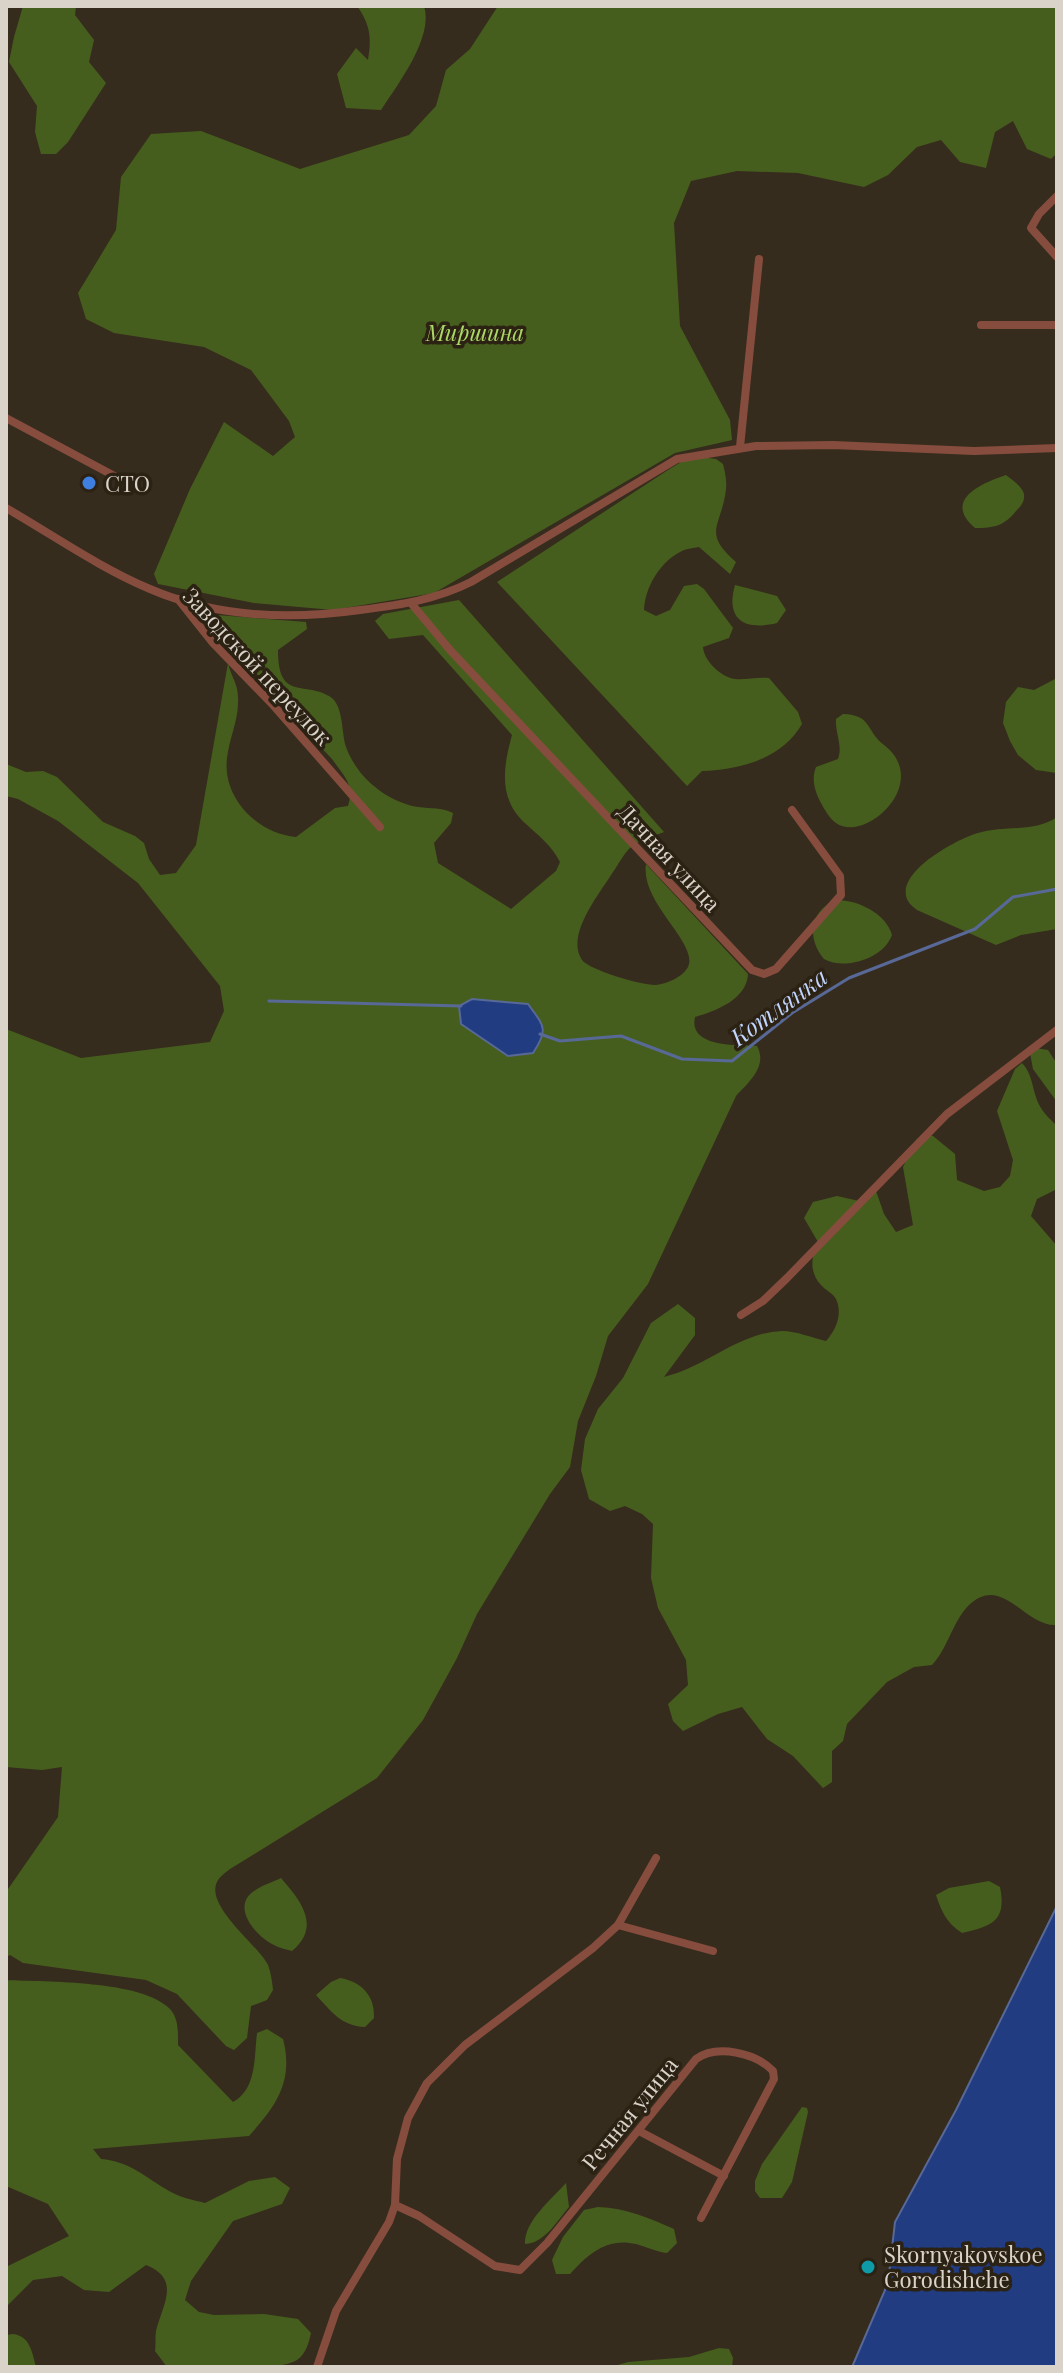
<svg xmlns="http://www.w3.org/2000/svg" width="1063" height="2373" viewBox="0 0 1063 2373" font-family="'Playfair Display',serif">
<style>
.forest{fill:#465e1d}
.water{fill:#213c81;stroke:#586997;stroke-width:2}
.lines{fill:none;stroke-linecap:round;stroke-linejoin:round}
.stream{stroke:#586997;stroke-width:3}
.street{stroke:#864d3e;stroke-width:8}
.shop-dot{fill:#3f7fe0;stroke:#2b2213;stroke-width:3}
.culture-dot{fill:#0f9aa8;stroke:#2b2213;stroke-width:3}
.labels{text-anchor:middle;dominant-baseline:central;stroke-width:7;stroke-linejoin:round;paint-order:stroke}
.park-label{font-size:22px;font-style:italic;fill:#abd867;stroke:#2b2213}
.poi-label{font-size:22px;fill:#dad3ca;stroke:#2b2213;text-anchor:start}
.street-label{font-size:22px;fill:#dad3ca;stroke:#2b2213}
.water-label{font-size:24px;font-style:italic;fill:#c2d5fe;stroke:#2b2213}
</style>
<rect width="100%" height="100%" fill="#362c1d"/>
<g class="forest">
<path d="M23 6H76L75 15 94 40 89 62 106 83 68 142 56 154H41L35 132 37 106 9 62 14 37Z"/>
<path d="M357 6H424C434 37 398 84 381 110L346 108 337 74 356 48 368 60C372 38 370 24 357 6Z"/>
<path d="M498 6H1057V153L1051 159 1027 149 1013 121 995 132 986 168 960 162 941 140 917 147 888 175 864 187 798 173 737 171 691 181 674 223 680 326 730 420 732 440 675 453 434 593 333 610 254 603 158 584 154 574 190 489 224 422 273 456 295 437 289 421 251 370 204 347 114 333 86 319 78 293 116 230 121 177 151 134 201 131 300 169 409 135 436 106 446 70 470 49Z"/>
<path d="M701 457 716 459 723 464C725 472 727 481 726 489 722 526 701 532 736 562L730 574 699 547C693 548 685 549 680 552 659 563 645 588 644 610L656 616 670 610 684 586 697 584 704 589 733 628 729 638 703 647C704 661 721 677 735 679 745 680 757 677 769 678L798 712 802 724C782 759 739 770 702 771L687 786 497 582 668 470 686 459Z"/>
<path d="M1006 475C1012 480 1022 486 1024 494 1025 501 1021 506 1016 511 1004 526 994 528 975 528 942 500 982 483 1006 475Z"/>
<path d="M735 585 777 596 786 610 777 623C745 631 725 620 735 585Z"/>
<path d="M459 600 664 832C654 836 639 840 631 847 624 853 618 865 613 872 600 893 565 935 582 960 589 970 644 986 656 985 666 984 683 977 688 967 699 943 640 903 646 864L748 974C747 999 716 1011 695 1017 688 1048 738 1045 757 1046 768 1066 749 1082 736 1096L648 1284 608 1336 596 1376 578 1421 570 1467 550 1494 477 1614 457 1658 423 1720 377 1778 230 1869C225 1873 219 1877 217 1882 205 1906 258 1945 268 1965 271 1973 272 1981 273 1990L267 2000 251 2006 247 2038 234 2050 226 2046 177 1994 146 1980 23 1963 10 1955 6 1957V1892L58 1817 62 1767 42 1770 6 1767V1029L81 1058 210 1042 224 1011 220 986 138 883 58 821 18 799 6 796V764L26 772 43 771 57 777 103 822 135 836 144 843 149 859 160 875 176 873 196 845 228 663C232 680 239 683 238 703 238 721 229 739 227 758 222 798 258 834 296 837L335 808 348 806C355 785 344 776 332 759L204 623 203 618 216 615 306 622 307 629 278 650C278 701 303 681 329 696 344 704 341 732 346 747 351 761 362 777 374 786 385 796 403 805 418 807 432 809 440 807 453 813L451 823 434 843 438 863 511 909 556 871 560 862C552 846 539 836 526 824 498 799 503 768 512 735L423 635 389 639 375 621 383 614Z"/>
<path d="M1057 678V773L1036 770 1018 755 1010 741 1003 723 1006 702 1018 687 1034 690Z"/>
<path d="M843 714C872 715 865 730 884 745 932 782 866 844 836 823 829 818 825 810 821 803 815 792 811 780 816 767L838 759C843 746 835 733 836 719Z"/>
<path d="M1057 817V929L1021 935 996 945 917 910C914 907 910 905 908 901 893 873 957 839 978 833 1004 825 1034 833 1057 817Z"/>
<path d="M835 900C856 899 886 913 892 935 884 958 845 971 824 959 807 939 809 912 835 900Z"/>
<path d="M1035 1048 1048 1050 1057 1064V1102L1033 1069 1030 1053Z"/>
<path d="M1022 1063C1032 1073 1032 1087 1037 1100 1041 1111 1049 1118 1057 1126V1189L1037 1199 1031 1216 1057 1246V1625C1024 1627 1002 1572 968 1606 952 1623 948 1648 932 1665L914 1667 887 1682 847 1724 843 1741 832 1751V1782L823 1788 793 1756 767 1739 742 1707 718 1714 683 1731 673 1721 668 1704 688 1685 686 1660 658 1608 651 1578 653 1524 642 1514 625 1506 610 1511 589 1499 581 1470 585 1439 598 1409 623 1378 651 1323 678 1304 695 1318V1335L664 1377C706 1367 738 1333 782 1331 796 1331 813 1338 826 1341 836 1330 843 1314 836 1299 833 1293 825 1290 821 1285 809 1272 811 1257 818 1242L804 1218 813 1202 837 1196 859 1201 875 1188 884 1214 896 1232 913 1225 903 1167 916 1140 923 1134 933 1136 955 1154 957 1180 984 1191 1000 1187 1010 1176 1013 1160 997 1111 1015 1069Z"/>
<path d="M281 1878C300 1900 322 1926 292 1951 286 1949 279 1948 274 1945 259 1938 237 1915 247 1898 253 1888 271 1883 281 1878Z"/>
<path d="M989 1881 1000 1887C1007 1922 991 1926 962 1933 947 1923 942 1913 936 1895L949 1888Z"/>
<path d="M340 1978C362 1982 375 1996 374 2018L365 2027C341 2026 331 2011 316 1995L331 1982Z"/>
<path d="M6 1980C46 1982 142 1980 170 2009 179 2019 178 2033 178 2045L233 2102C257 2089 254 2057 257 2033L267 2029 283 2039C294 2081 276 2106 249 2136L93 2149 101 2159C129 2161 145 2177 169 2191 179 2197 193 2200 205 2203L249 2181 275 2177 290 2188 282 2204 233 2221 191 2281 185 2300 199 2312 214 2315 264 2314 298 2319 311 2333C309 2342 306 2354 297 2360 275 2373 196 2367 167 2367L155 2351C156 2345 155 2337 156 2331 162 2306 182 2279 146 2265L109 2292 84 2290 62 2276 33 2280 6 2307V2267L69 2236 48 2204 6 2186Z"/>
<path d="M802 2107 807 2108 808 2112 792 2182 782 2198H760L755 2191V2181L762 2164Z"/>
<path d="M566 2183 569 2207C557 2221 545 2243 525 2244 524 2221 552 2199 566 2183Z"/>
<path d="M598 2207C626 2208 649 2218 674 2229L677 2243 667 2253C657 2252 647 2247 636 2244 607 2237 588 2254 570 2274H556L552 2260 563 2237 584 2210Z"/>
<path d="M13 2334C30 2336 32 2352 36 2367H6V2335Z"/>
<path d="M719 2348 729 2349 733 2358 732 2367H611L628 2362 689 2357Z"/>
</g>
<g class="water">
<path d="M472 999 528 1004C544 1026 549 1029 533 1053L508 1056 461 1024 459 1006Z"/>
<path d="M1057 1906V2367H852L888 2283 895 2222 956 2110Z"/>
</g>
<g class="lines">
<g class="stream">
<path d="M269 1001 461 1006"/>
<path d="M540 1034 560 1041 621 1036 682 1059 732 1061 792 1013 849 978 975 929 1013 897 1057 889"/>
</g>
<g class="street">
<path d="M1057 196 1039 214 1031 228 1057 257"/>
<path d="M981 325H1057"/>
<path d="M6 418 120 479"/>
<path d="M740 447 759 259"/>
<path d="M6 508C53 535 100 568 150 589 217 618 289 620 360 610 400 605 435 600 471 582L677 459 756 446 833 445 974 451 1057 448"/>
<path d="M178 599 213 643 274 706 380 827"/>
<path d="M411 603 450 650 752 970 764 974 776 969 841 895 840 876 792 810"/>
<path d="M741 1315 763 1301 787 1278 947 1114 1057 1030"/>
<path d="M618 1925 713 1951"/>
<path d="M639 2131 724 2176"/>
<path d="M395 2205 419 2216 495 2266 520 2270 547 2243 696 2059C717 2044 756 2053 773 2071L774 2079 701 2218"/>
<path d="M317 2367 336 2311 389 2222 395 2205 397 2159 408 2118 427 2083 465 2045 593 1948 618 1925 656 1858"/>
</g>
</g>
<circle class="shop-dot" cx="89" cy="483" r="8"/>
<circle class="culture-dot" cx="868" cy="2267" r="8"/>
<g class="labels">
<g class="park-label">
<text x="475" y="332">Миршина</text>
</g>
<g class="poi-label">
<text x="105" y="483">СТО</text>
<text x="884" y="2254">Skornyakovskoe<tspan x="884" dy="25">Gorodishche</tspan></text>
</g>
<g class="street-label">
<text transform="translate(258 666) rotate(47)">Заводской переулок</text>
<text transform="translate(670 857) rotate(47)">Дачная улица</text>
<text transform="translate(629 2113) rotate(-51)">Речная улица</text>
</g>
<g class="water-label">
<text transform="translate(778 1006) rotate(-36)">Котлянка</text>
</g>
</g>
<rect width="1063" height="2373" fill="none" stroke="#dad3ca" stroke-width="16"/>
</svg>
